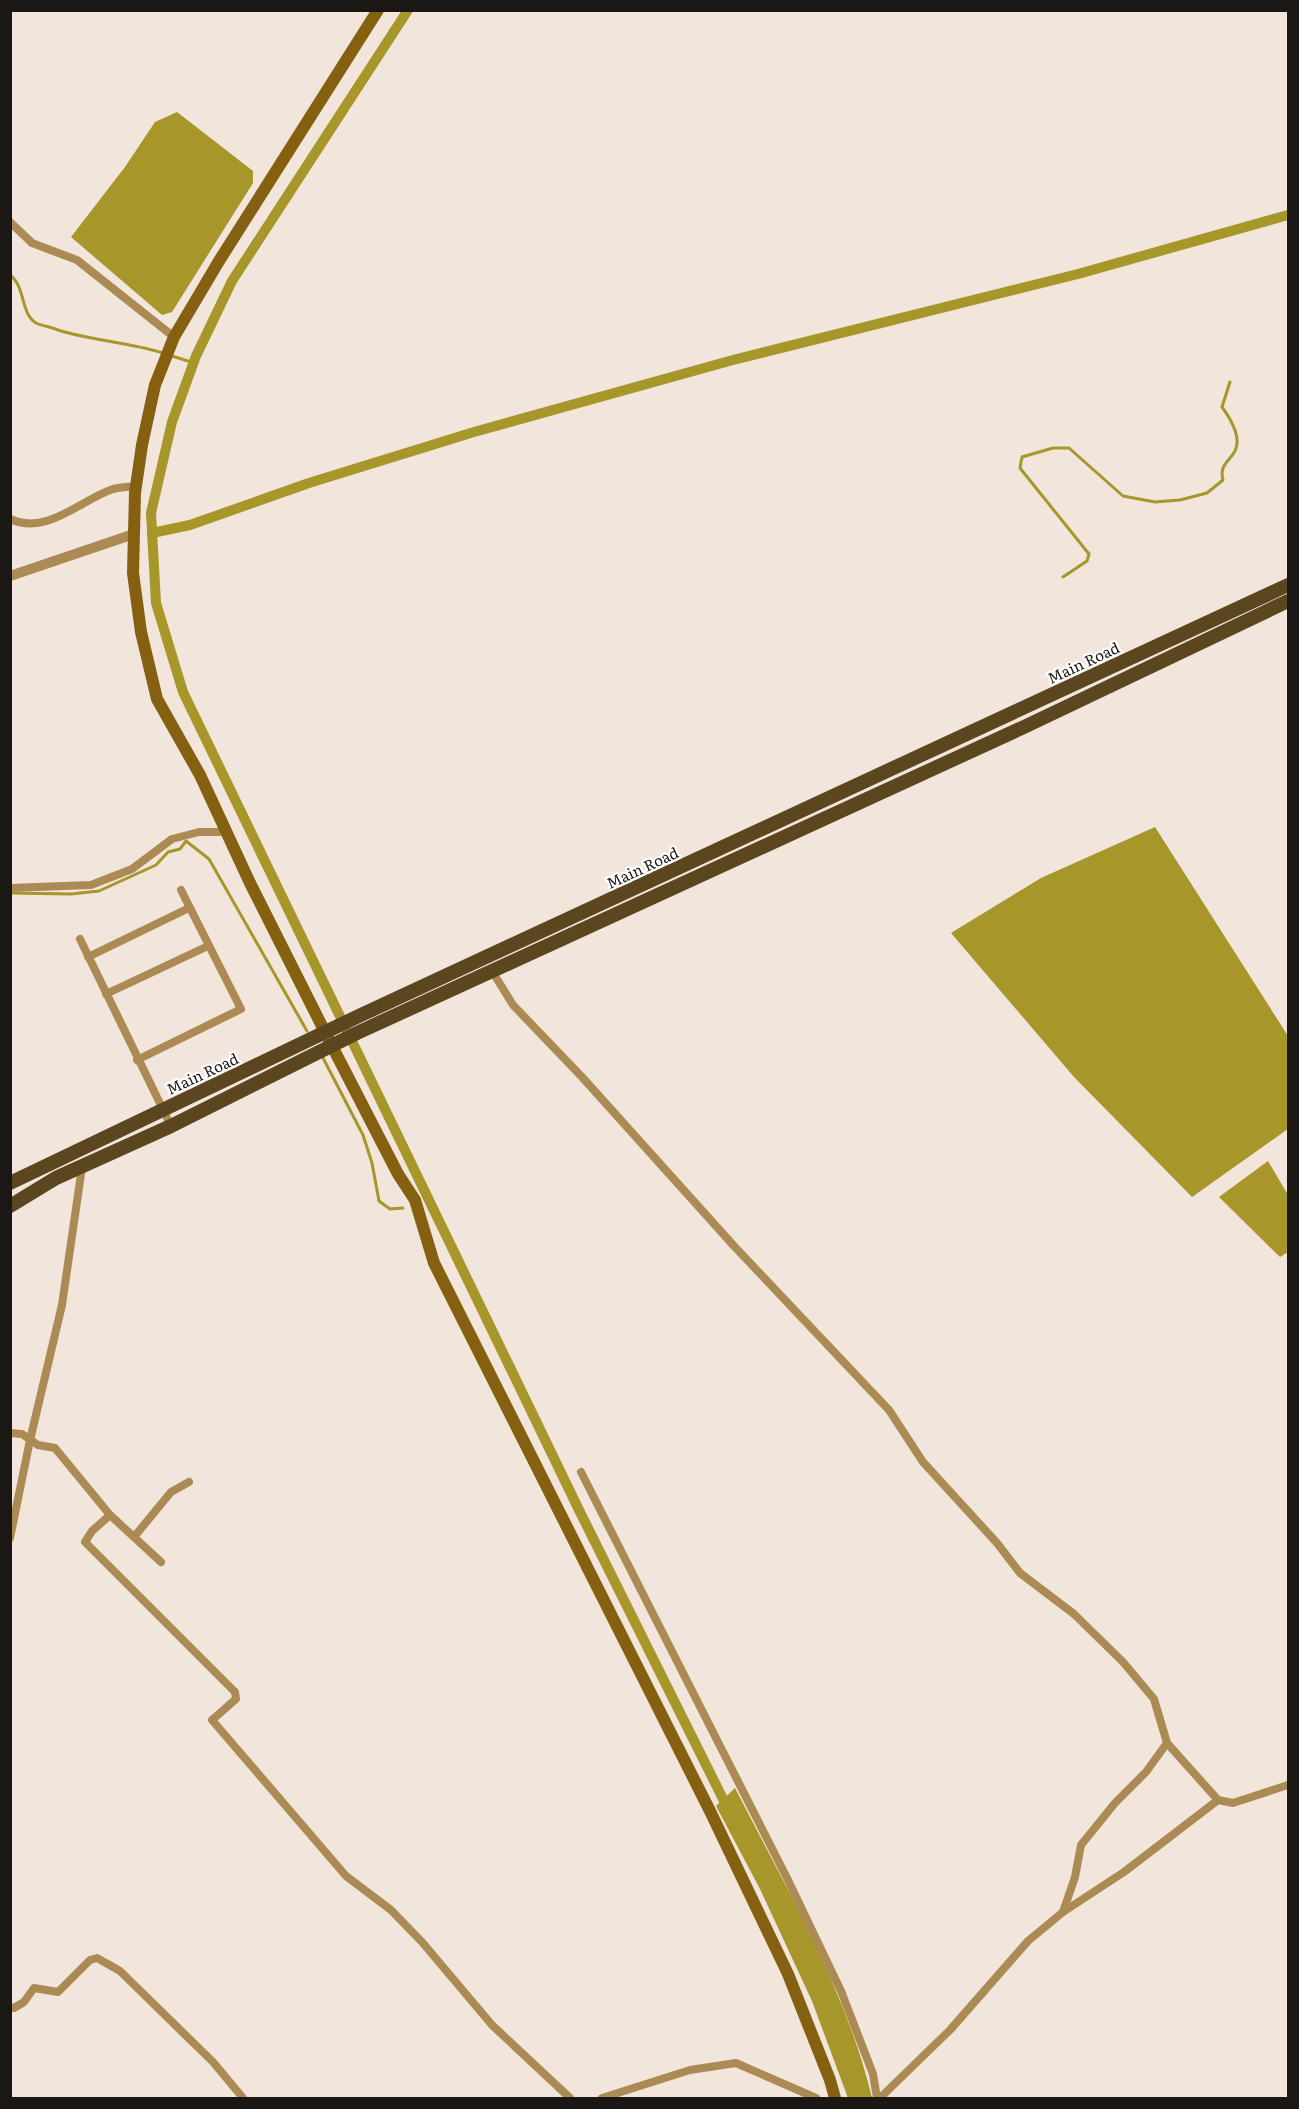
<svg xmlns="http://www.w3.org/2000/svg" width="1299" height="2109" viewBox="0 0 1299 2109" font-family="Literata,serif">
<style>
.water{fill:#a79629}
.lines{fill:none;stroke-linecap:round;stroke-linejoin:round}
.stream{stroke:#a79629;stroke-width:3}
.canal{stroke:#a79629;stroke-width:10}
.minor{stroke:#ab8b53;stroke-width:8}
.tertiary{stroke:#ab8b53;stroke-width:10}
.secondary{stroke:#856010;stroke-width:12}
.primary{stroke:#5c461f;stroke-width:14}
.labels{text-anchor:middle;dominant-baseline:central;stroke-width:4.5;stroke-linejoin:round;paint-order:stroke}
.street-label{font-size:15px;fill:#1b1714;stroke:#fff}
</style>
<rect width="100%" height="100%" fill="#f1e5dc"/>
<g class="water">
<path d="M177 112 253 171V183L172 312 162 315 71 237 125 167 155 122Z"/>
<path d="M1155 827 1288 1036V1129L1192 1197 1074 1077 951 933 1041 878Z"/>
<path d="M1268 1161 1288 1195V1252L1280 1257 1219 1197Z"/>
<path d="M735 1788C786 1888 846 1989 872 2098H848L812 2001 760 1889 716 1806Z"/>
</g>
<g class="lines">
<g class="stream">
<path d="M10 275C26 287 20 313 36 323 42 326 52 327 58 330 93 341 128 342 163 353"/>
<path d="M169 355 194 363"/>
<path d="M1063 577 1087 561 1089 554 1020 468 1022 457 1053 448H1069L1123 496 1155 502 1180 500 1207 493 1223 480C1219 465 1229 462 1235 451 1242 437 1230 418 1222 407L1230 382"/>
<path d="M10 893 71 894 99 891 156 865 168 852 180 849 186 841 209 859 307 1031"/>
<path d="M322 1056 363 1135 372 1163 379 1201 390 1209 403 1208"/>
</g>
<g class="canal">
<path d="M408 10 232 281 196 356 172 422 151 513 156 603 183 692 579 1510 729 1811"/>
<path d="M152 533 190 525 309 483 474 432 733 360 1078 274 1288 215"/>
</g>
<g class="minor">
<path d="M10 222 32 243 77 260 174 337"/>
<path d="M10 519C47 536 80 500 113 489 121 487 129 487 137 486"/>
<path d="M10 888 91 885 132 869 172 839 199 832H226"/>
<path d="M80 939 171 1126"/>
<path d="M88 957 189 908"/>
<path d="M492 971 513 1005 582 1077 734 1246 889 1410 923 1462 997 1543 1020 1573 1074 1614 1123 1662 1154 1699 1167 1743 1218 1800 1233 1803 1288 1785"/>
<path d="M106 994 208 946"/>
<path d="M137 1060 241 1009 181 890"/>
<path d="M10 1433 22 1434 38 1445 55 1448 110 1515 92 1531 85 1542 235 1692 236 1699 212 1720 346 1876 391 1910 422 1942 492 2025 570 2098"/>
<path d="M581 1472 787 1878 841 1991 873 2074 877 2098"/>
<path d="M110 1515 161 1562"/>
<path d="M134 1537 171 1492 189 1482"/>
<path d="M10 1538 30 1440 62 1305 82 1167"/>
<path d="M1063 1912 1075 1877 1081 1845 1115 1803 1146 1772 1167 1743"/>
<path d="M10 2007 14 2008 24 2002 34 1988 58 1992 90 1960 97 1958 120 1971 213 2062 243 2098"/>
<path d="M602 2098 690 2070 736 2063 816 2098"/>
<path d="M880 2098 950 2030 1028 1941 1063 1912 1124 1872 1218 1800"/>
</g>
<path class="tertiary" d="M10 576 134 534"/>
<path class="secondary" d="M378 10 219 261 174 337 155 385 142 445 135 493 133 573 141 632 157 699 200 775 250 883 332 1046 398 1174 415 1200 434 1263 710 1811 788 1974 830 2080 835 2098"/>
<g class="primary">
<path d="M10 1183 363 1014 1288 585"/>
<path d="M10 1206 56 1178 171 1126 357 1033 1024 727 1288 601"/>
</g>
</g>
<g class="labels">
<g class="street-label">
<text transform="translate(1083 662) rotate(-25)">Main Road</text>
<text transform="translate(642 867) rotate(-25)">Main Road</text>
<text transform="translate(202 1073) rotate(-25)">Main Road</text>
</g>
</g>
<rect width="1299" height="2109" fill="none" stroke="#1b1714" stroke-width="24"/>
</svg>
